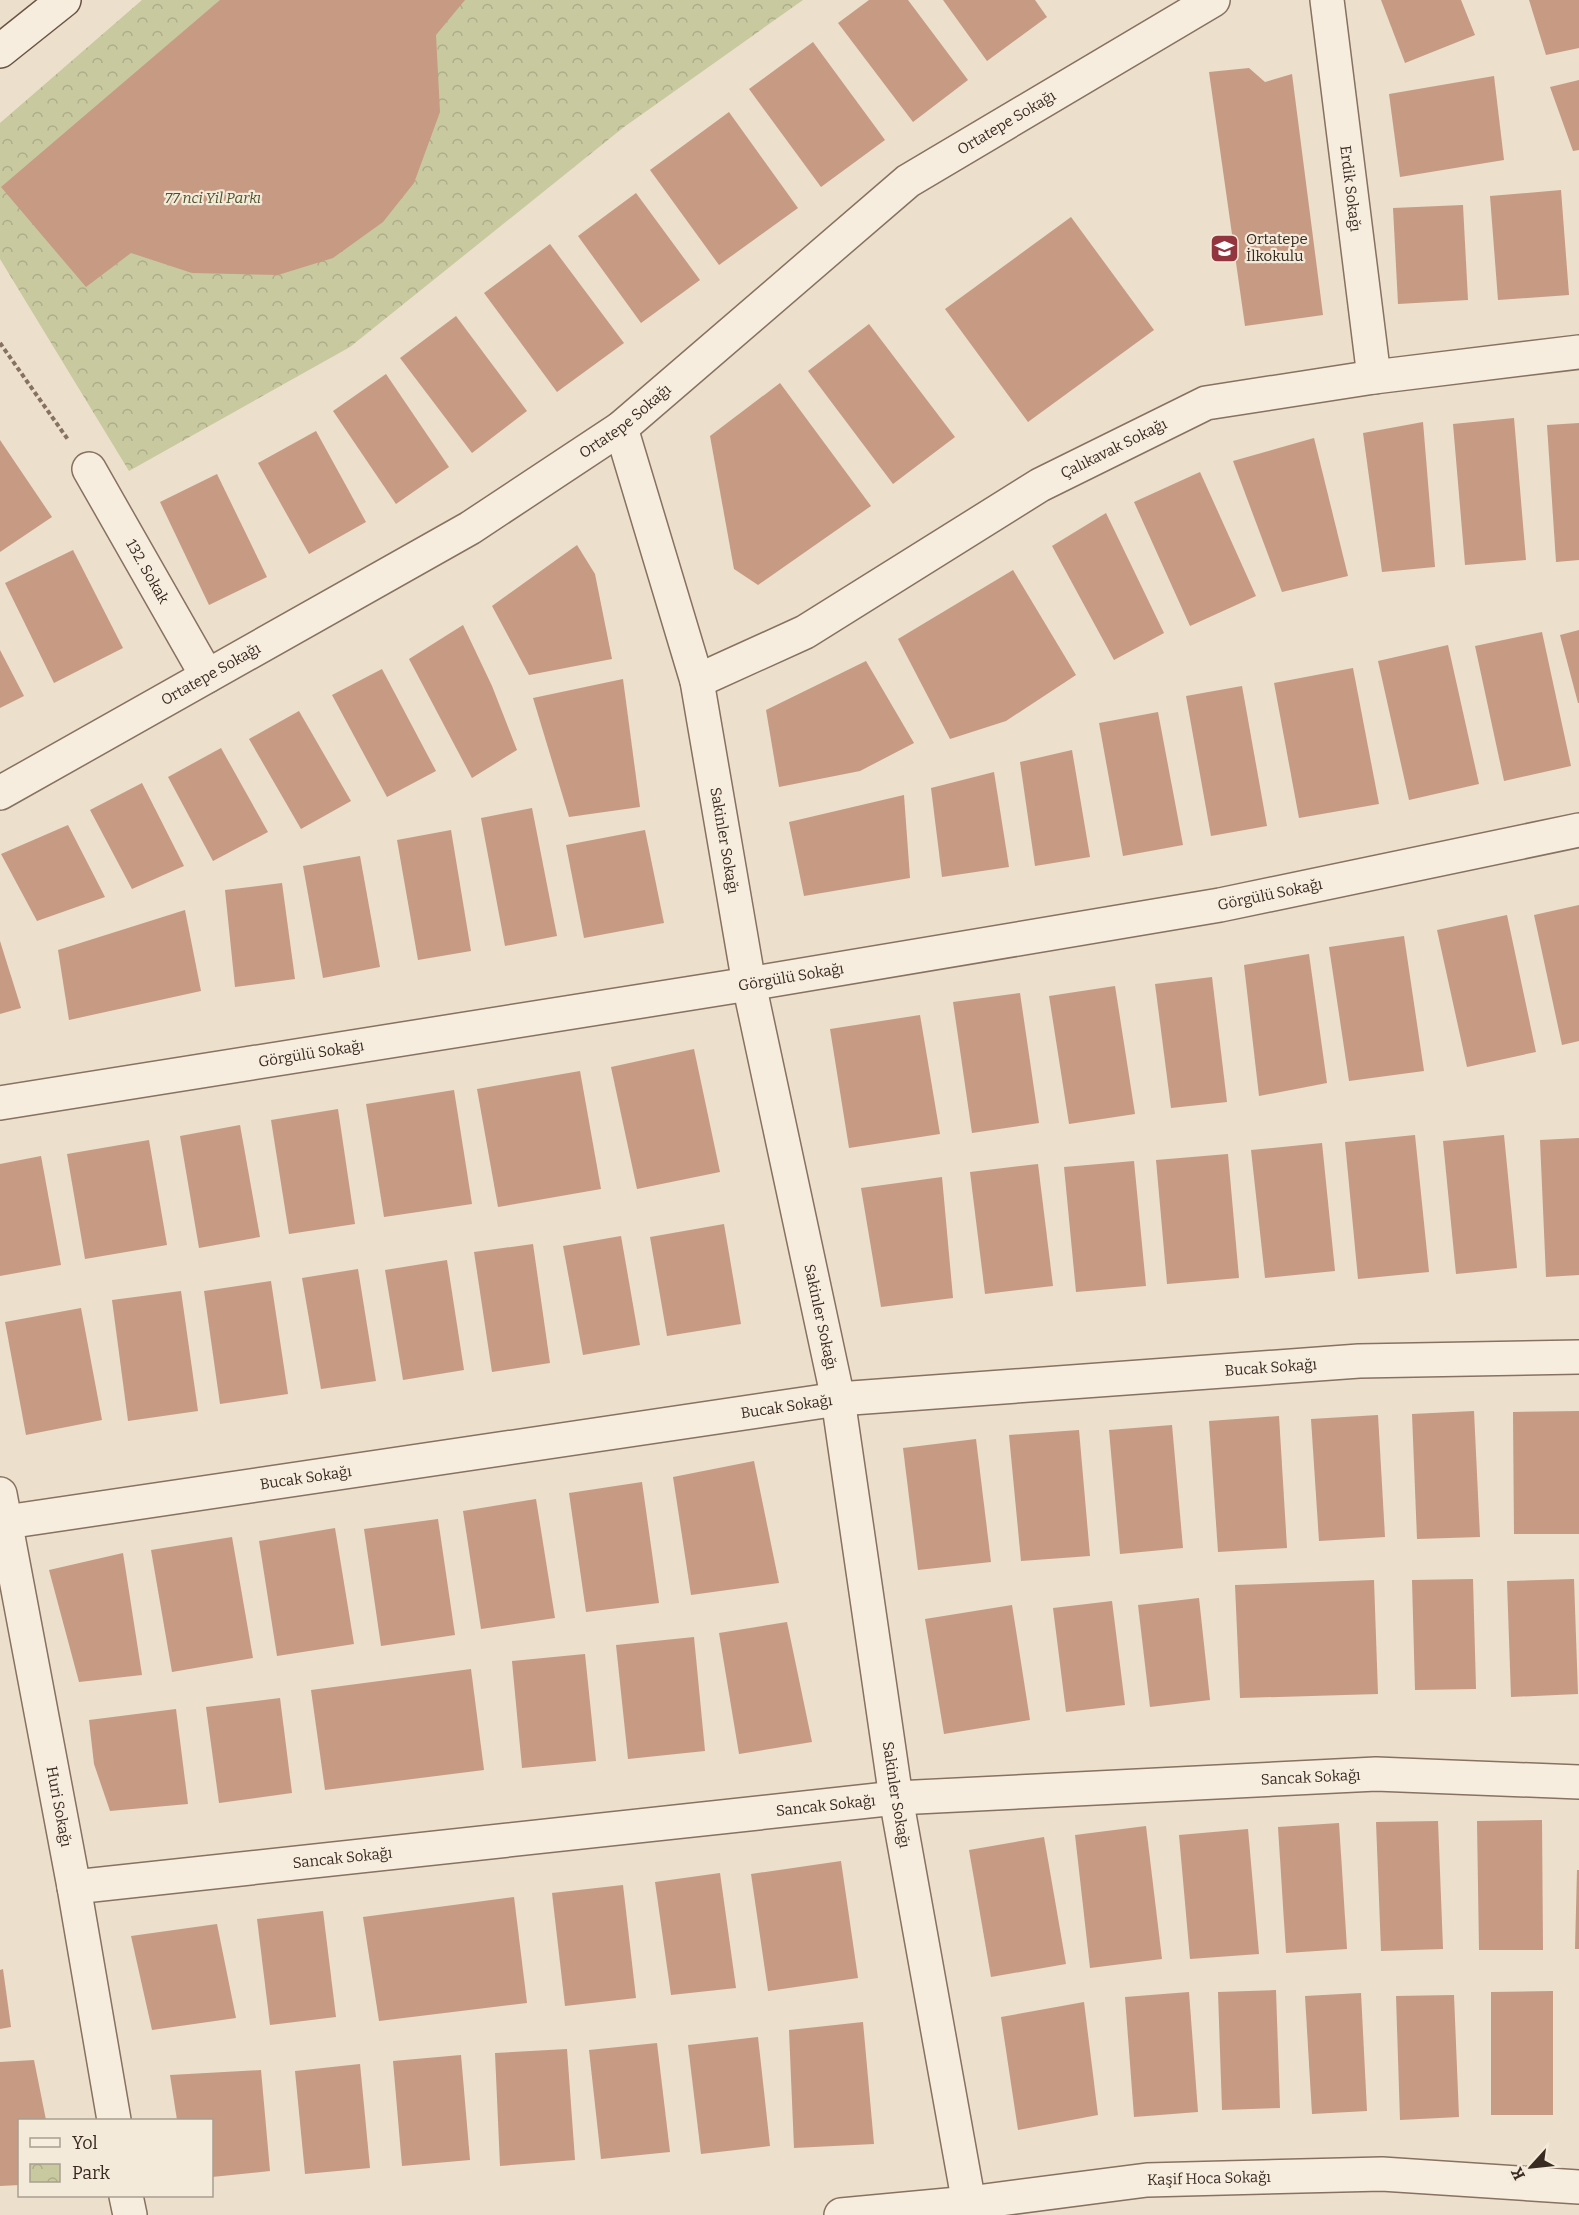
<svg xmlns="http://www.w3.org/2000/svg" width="1579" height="2215" viewBox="0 0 1579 2215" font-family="Bitter,serif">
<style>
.park{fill:url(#park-crowns)}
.building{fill:#c79a84}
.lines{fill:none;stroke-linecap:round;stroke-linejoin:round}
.street-casing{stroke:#877160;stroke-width:36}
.secondary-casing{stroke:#695343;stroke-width:36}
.path{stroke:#877160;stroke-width:4;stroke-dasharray:4.5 3;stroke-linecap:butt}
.street{stroke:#f7edde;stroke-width:33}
.secondary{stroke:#f7edde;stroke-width:33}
.labels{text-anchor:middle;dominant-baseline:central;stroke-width:4.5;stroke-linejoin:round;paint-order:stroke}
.street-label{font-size:15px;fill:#392b22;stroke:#f4eada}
.park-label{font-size:15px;font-style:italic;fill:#4d542a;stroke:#f4eada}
.poi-label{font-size:15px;fill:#392b22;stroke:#f4eada;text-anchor:start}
</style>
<defs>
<pattern id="park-crowns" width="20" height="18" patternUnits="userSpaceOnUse" patternTransform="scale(1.5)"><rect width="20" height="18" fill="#c8c99f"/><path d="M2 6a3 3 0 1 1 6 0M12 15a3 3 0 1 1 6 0" fill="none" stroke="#adad89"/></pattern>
</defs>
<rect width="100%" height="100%" fill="#ecdfcb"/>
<path class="park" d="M142 0H803L624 127 350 347 129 471 0 259V123Z"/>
<g class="building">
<path d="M220 0H465L436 35 440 112 414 183 383 222 333 258 278 275 192 273 131 253 86 287 1 187Z"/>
<path d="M869 0H908L968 80 913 122 838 23Z"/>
<path d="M943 0H1035L1047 17 987 61Z"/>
<path d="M1381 0H1461L1475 35 1405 63Z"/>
<path d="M1529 0H1579V48L1546 55Z"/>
<path d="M813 42 885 140 821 187 749 89Z"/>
<path d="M1249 68 1265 82 1292 74 1323 315 1245 326 1209 72Z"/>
<path d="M1494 76 1504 160 1400 177 1389 94Z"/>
<path d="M1579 80V150L1573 151 1550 87Z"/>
<path d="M729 112 798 208 719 265 650 170Z"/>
<path d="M1561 190 1569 295 1498 300 1490 196Z"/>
<path d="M636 193 700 280 641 323 578 236Z"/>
<path d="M1463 205 1468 300 1398 304 1393 208Z"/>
<path d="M1071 217 1154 330 1028 422 945 309Z"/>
<path d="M550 244 624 343 557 392 484 293Z"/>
<path d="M456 316 527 411 472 453 400 358Z"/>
<path d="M869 324 955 437 893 484 808 371Z"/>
<path d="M386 374 449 467 396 504 333 411Z"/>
<path d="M780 383 871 506 758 585 734 569 710 436Z"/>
<path d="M1514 418 1526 560 1465 565 1453 424Z"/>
<path d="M1423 422 1435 567 1382 572 1363 433Z"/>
<path d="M1579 423V560L1556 562 1547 425Z"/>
<path d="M316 431 366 522 309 554 258 463Z"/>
<path d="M1314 438 1348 576 1282 592 1233 461Z"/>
<path d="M0 440 52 517 0 552Z"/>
<path d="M1200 472 1256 596 1190 626 1134 502Z"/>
<path d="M217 474 267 577 209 605 160 502Z"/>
<path d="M1106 513 1164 633 1114 660 1052 546Z"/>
<path d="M577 545 595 574 612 659 529 675 492 606Z"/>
<path d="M73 550 123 648 54 683 5 583Z"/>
<path d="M1013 570 1076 675 1006 721 950 739 898 639Z"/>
<path d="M463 625 492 686 517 750 472 778 409 659Z"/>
<path d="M1579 630V703H1578L1560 635Z"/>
<path d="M1542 632 1571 766 1504 781 1475 646Z"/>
<path d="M1448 645 1479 784 1409 800 1378 661Z"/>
<path d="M0 650 24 696 0 708Z"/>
<path d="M866 661 914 743 860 771 779 787 766 710Z"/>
<path d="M1353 668 1379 804 1299 818 1274 683Z"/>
<path d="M382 669 436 771 387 797 332 695Z"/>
<path d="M623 679 640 807 569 817 533 698Z"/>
<path d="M1242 686 1267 826 1211 836 1186 696Z"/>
<path d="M299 711 351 801 301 829 249 739Z"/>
<path d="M1158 712 1183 845 1123 856 1099 723Z"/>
<path d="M221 748 268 832 213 861 168 777Z"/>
<path d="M1072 750 1090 857 1035 866 1020 762Z"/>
<path d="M994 772 1009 867 942 877 931 788Z"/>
<path d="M142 783 184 866 132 889 90 810Z"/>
<path d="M904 795 910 878 804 896 789 822Z"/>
<path d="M532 808 557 936 505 946 481 818Z"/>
<path d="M68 825 105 897 37 921 1 854Z"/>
<path d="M451 830 471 951 418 960 397 840Z"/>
<path d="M645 830 664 923 584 938 566 845Z"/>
<path d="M360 856 380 967 323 978 303 866Z"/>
<path d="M282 883 295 979 235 987 225 890Z"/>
<path d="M1579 905V1041L1562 1045 1534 915Z"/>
<path d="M185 910 201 991 69 1020 58 950Z"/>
<path d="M1507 915 1536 1052 1467 1067 1437 930Z"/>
<path d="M1404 936 1424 1071 1349 1081 1329 947Z"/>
<path d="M0 941 21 1008 0 1014Z"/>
<path d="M1309 954 1327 1083 1259 1096 1244 965Z"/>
<path d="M1212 977 1227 1102 1171 1108 1155 984Z"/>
<path d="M1115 986 1135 1114 1069 1124 1049 996Z"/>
<path d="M1020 993 1039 1123 972 1133 953 1002Z"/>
<path d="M920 1015 940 1134 849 1148 830 1029Z"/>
<path d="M694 1049 720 1172 637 1189 611 1067Z"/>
<path d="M580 1071 601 1189 498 1207 477 1089Z"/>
<path d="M454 1090 472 1204 384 1217 366 1104Z"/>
<path d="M338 1109 355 1224 289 1234 271 1120Z"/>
<path d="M240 1125 260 1237 199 1248 180 1136Z"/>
<path d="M1415 1135 1429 1272 1358 1279 1345 1142Z"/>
<path d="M1504 1135 1517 1268 1456 1274 1443 1141Z"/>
<path d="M1579 1138V1275L1546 1277 1540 1140Z"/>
<path d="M149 1140 167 1245 85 1259 67 1154Z"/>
<path d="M1322 1143 1335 1271 1265 1278 1251 1150Z"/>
<path d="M1228 1154 1239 1278 1167 1284 1156 1160Z"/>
<path d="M41 1156 61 1265 0 1276V1164Z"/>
<path d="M1134 1161 1146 1286 1076 1292 1064 1167Z"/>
<path d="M1038 1164 1053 1286 985 1294 970 1172Z"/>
<path d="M942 1177 953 1298 881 1307 861 1188Z"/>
<path d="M724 1224 741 1324 667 1336 650 1237Z"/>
<path d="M621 1236 640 1345 583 1355 563 1246Z"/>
<path d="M533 1244 550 1363 492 1372 474 1252Z"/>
<path d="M447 1260 464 1370 403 1380 385 1270Z"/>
<path d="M358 1269 376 1381 321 1389 302 1278Z"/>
<path d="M271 1281 288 1394 220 1404 204 1291Z"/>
<path d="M181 1291 198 1411 128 1421 112 1300Z"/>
<path d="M81 1308 102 1420 26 1435 5 1322Z"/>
<path d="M1474 1411 1480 1537 1417 1539 1412 1414Z"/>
<path d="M1579 1411V1534H1514L1513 1412Z"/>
<path d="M1378 1415 1385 1537 1319 1541 1311 1419Z"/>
<path d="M1279 1416 1287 1548 1218 1552 1209 1421Z"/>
<path d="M1172 1425 1183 1548 1120 1554 1109 1430Z"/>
<path d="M1079 1430 1090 1556 1021 1561 1009 1435Z"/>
<path d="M976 1439 991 1562 918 1570 903 1448Z"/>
<path d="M754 1461 779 1583 691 1595 673 1477Z"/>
<path d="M642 1482 659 1603 586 1612 569 1493Z"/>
<path d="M536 1499 555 1618 481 1629 463 1511Z"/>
<path d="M438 1519 455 1635 381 1646 364 1529Z"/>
<path d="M335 1528 354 1644 277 1656 259 1541Z"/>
<path d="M232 1537 253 1658 172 1672 151 1550Z"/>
<path d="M123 1553 142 1675 79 1682 49 1570Z"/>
<path d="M1473 1579 1476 1689 1415 1690 1412 1580Z"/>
<path d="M1574 1579 1578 1694 1511 1697 1507 1581Z"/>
<path d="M1374 1580 1378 1694 1240 1698 1235 1585Z"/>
<path d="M1199 1598 1210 1700 1150 1707 1138 1605Z"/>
<path d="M1112 1601 1125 1705 1066 1712 1053 1608Z"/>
<path d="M1012 1605 1030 1720 944 1734 925 1619Z"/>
<path d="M787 1622 812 1742 739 1754 719 1633Z"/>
<path d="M694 1637 705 1751 628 1759 616 1645Z"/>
<path d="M585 1654 596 1761 522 1768 512 1661Z"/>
<path d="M471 1669 484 1770 325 1790 311 1690Z"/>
<path d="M280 1698 292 1793 219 1803 206 1707Z"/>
<path d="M176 1709 188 1804 110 1811 94 1764 89 1720Z"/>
<path d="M1542 1820 1543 1950H1479L1477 1821Z"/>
<path d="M1438 1821 1443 1949 1381 1951 1376 1822Z"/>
<path d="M1339 1823 1347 1949 1286 1953 1278 1827Z"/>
<path d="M1146 1826 1162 1959 1090 1968 1075 1835Z"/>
<path d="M1248 1829 1259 1954 1190 1959 1179 1835Z"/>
<path d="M1044 1837 1066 1964 991 1977 969 1850Z"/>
<path d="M841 1861 858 1978 768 1991 751 1874Z"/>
<path d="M1577 1870H1579V1949H1575Z"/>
<path d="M720 1873 736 1988 671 1995 655 1882Z"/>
<path d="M623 1885 636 1998 565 2006 552 1893Z"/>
<path d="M514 1897 527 2003 379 2021 363 1917Z"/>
<path d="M323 1911 336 2017 270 2025 257 1919Z"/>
<path d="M217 1924 236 2018 152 2030 131 1936Z"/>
<path d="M3 1969 11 2027 0 2029V1970Z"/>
<path d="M1276 1990 1280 2108 1222 2110 1218 1992Z"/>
<path d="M1553 1991V2115H1491V1992Z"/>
<path d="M1189 1992 1198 2112 1134 2117 1125 1997Z"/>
<path d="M1361 1993 1367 2111 1312 2114 1305 1996Z"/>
<path d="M1454 1995 1459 2117 1400 2120 1396 1996Z"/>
<path d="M1084 2002 1098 2115 1018 2130 1001 2017Z"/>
<path d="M863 2022 874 2144 794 2148 789 2030Z"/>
<path d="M758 2037 770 2146 701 2154 688 2045Z"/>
<path d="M657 2043 670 2152 601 2159 589 2050Z"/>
<path d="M567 2049 575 2160 500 2166 495 2053Z"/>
<path d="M461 2055 470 2160 402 2166 393 2061Z"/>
<path d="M34 2060 46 2120H20V2185L0 2186V2062Z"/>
<path d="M360 2064 370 2168 305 2174 295 2071Z"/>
<path d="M261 2070 270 2171 212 2177V2120H177L170 2075Z"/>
</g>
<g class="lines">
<defs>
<g id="street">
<path id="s1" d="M1327 0 1374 377"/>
<path id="s2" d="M621 428 697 681 749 984 838 1399 896 1798 971 2215"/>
<path id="s3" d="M89 469 207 676"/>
<path id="s4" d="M697 681 805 632 1040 485 1206 403 1374 377 1579 352"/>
<path id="s5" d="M0 793 470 528 621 428 908 181 1213 0"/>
<path id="s6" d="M0 1103 749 984 1220 905 1579 830"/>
<path id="s7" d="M0 1494 74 1887 114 2120"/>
<path id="s8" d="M0 1523 838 1399 1359 1361 1579 1357"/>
<path id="s9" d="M74 1887 896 1798 1376 1774 1579 1782"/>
<path d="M126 2196 130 2215"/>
<path id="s10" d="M841 2215 969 2203 1147 2180 1382 2174 1579 2187"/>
</g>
<path id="secondary" d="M0 51 64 0"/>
</defs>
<use href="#street" class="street-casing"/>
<use href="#secondary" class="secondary-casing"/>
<path class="path" d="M0 343 69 441"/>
<use href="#street" class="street"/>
<use href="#secondary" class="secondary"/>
</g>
<defs>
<symbol id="school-square" viewBox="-11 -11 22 22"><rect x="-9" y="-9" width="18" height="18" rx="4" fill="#92353e" stroke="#f4eada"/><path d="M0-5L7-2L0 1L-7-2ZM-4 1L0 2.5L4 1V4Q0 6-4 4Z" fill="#fff"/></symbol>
</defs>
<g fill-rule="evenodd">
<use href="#school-square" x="1208" y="232" width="33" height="33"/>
</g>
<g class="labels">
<g class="street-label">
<text stroke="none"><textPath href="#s5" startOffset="1214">Ortatepe Sokağı</textPath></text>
<text stroke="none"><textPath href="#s1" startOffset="190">Erdik Sokağı</textPath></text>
<text stroke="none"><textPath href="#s5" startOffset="728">Ortatepe Sokağı</textPath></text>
<text stroke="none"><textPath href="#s4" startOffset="478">Çalıkavak Sokağı</textPath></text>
<text stroke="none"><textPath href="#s3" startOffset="118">132. Sokak</textPath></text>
<text stroke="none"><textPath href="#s5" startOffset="242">Ortatepe Sokağı</textPath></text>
<text stroke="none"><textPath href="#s2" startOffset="426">Sakinler Sokağı</textPath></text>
<text stroke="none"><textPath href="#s6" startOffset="1287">Görgülü Sokağı</textPath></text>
<text stroke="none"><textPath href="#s6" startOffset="801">Görgülü Sokağı</textPath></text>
<text stroke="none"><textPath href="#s6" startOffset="315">Görgülü Sokağı</textPath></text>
<text stroke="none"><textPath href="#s2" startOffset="912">Sakinler Sokağı</textPath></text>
<text stroke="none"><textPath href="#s8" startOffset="1281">Bucak Sokağı</textPath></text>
<text stroke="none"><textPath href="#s8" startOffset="795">Bucak Sokağı</textPath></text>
<text stroke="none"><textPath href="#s8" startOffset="309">Bucak Sokağı</textPath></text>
<text stroke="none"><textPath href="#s9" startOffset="1242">Sancak Sokağı</textPath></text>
<text stroke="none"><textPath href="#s2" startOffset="1396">Sakinler Sokağı</textPath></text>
<text stroke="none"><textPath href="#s9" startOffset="756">Sancak Sokağı</textPath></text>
<text stroke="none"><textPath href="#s7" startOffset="318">Huri Sokağı</textPath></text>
<text stroke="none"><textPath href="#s9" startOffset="270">Sancak Sokağı</textPath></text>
<text stroke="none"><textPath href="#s10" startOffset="370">Kaşif Hoca Sokağı</textPath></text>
</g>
<g class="park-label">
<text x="213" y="198">77 nci Yil Parkı</text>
</g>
<g class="poi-label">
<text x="1246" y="239">Ortatepe<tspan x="1246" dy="17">İlkokulu</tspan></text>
</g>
</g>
<rect x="18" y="2119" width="195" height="78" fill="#f4eada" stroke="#a99e90" stroke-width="1.5"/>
<rect x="30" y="2138" width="30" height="9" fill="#f7edde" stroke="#a99e90" stroke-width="1.5"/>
<text x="72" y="2149" font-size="18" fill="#392b22">Yol</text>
<rect x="30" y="2164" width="30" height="18" fill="url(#park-crowns)" stroke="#a99e90" stroke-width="1.5"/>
<text x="72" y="2179" font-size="18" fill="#392b22">Park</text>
<g transform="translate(1531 2167) rotate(243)" stroke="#f4eada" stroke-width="4.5" paint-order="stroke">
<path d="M0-4.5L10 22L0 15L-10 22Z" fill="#392b22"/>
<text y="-9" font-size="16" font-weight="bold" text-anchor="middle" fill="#392b22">K</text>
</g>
</svg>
